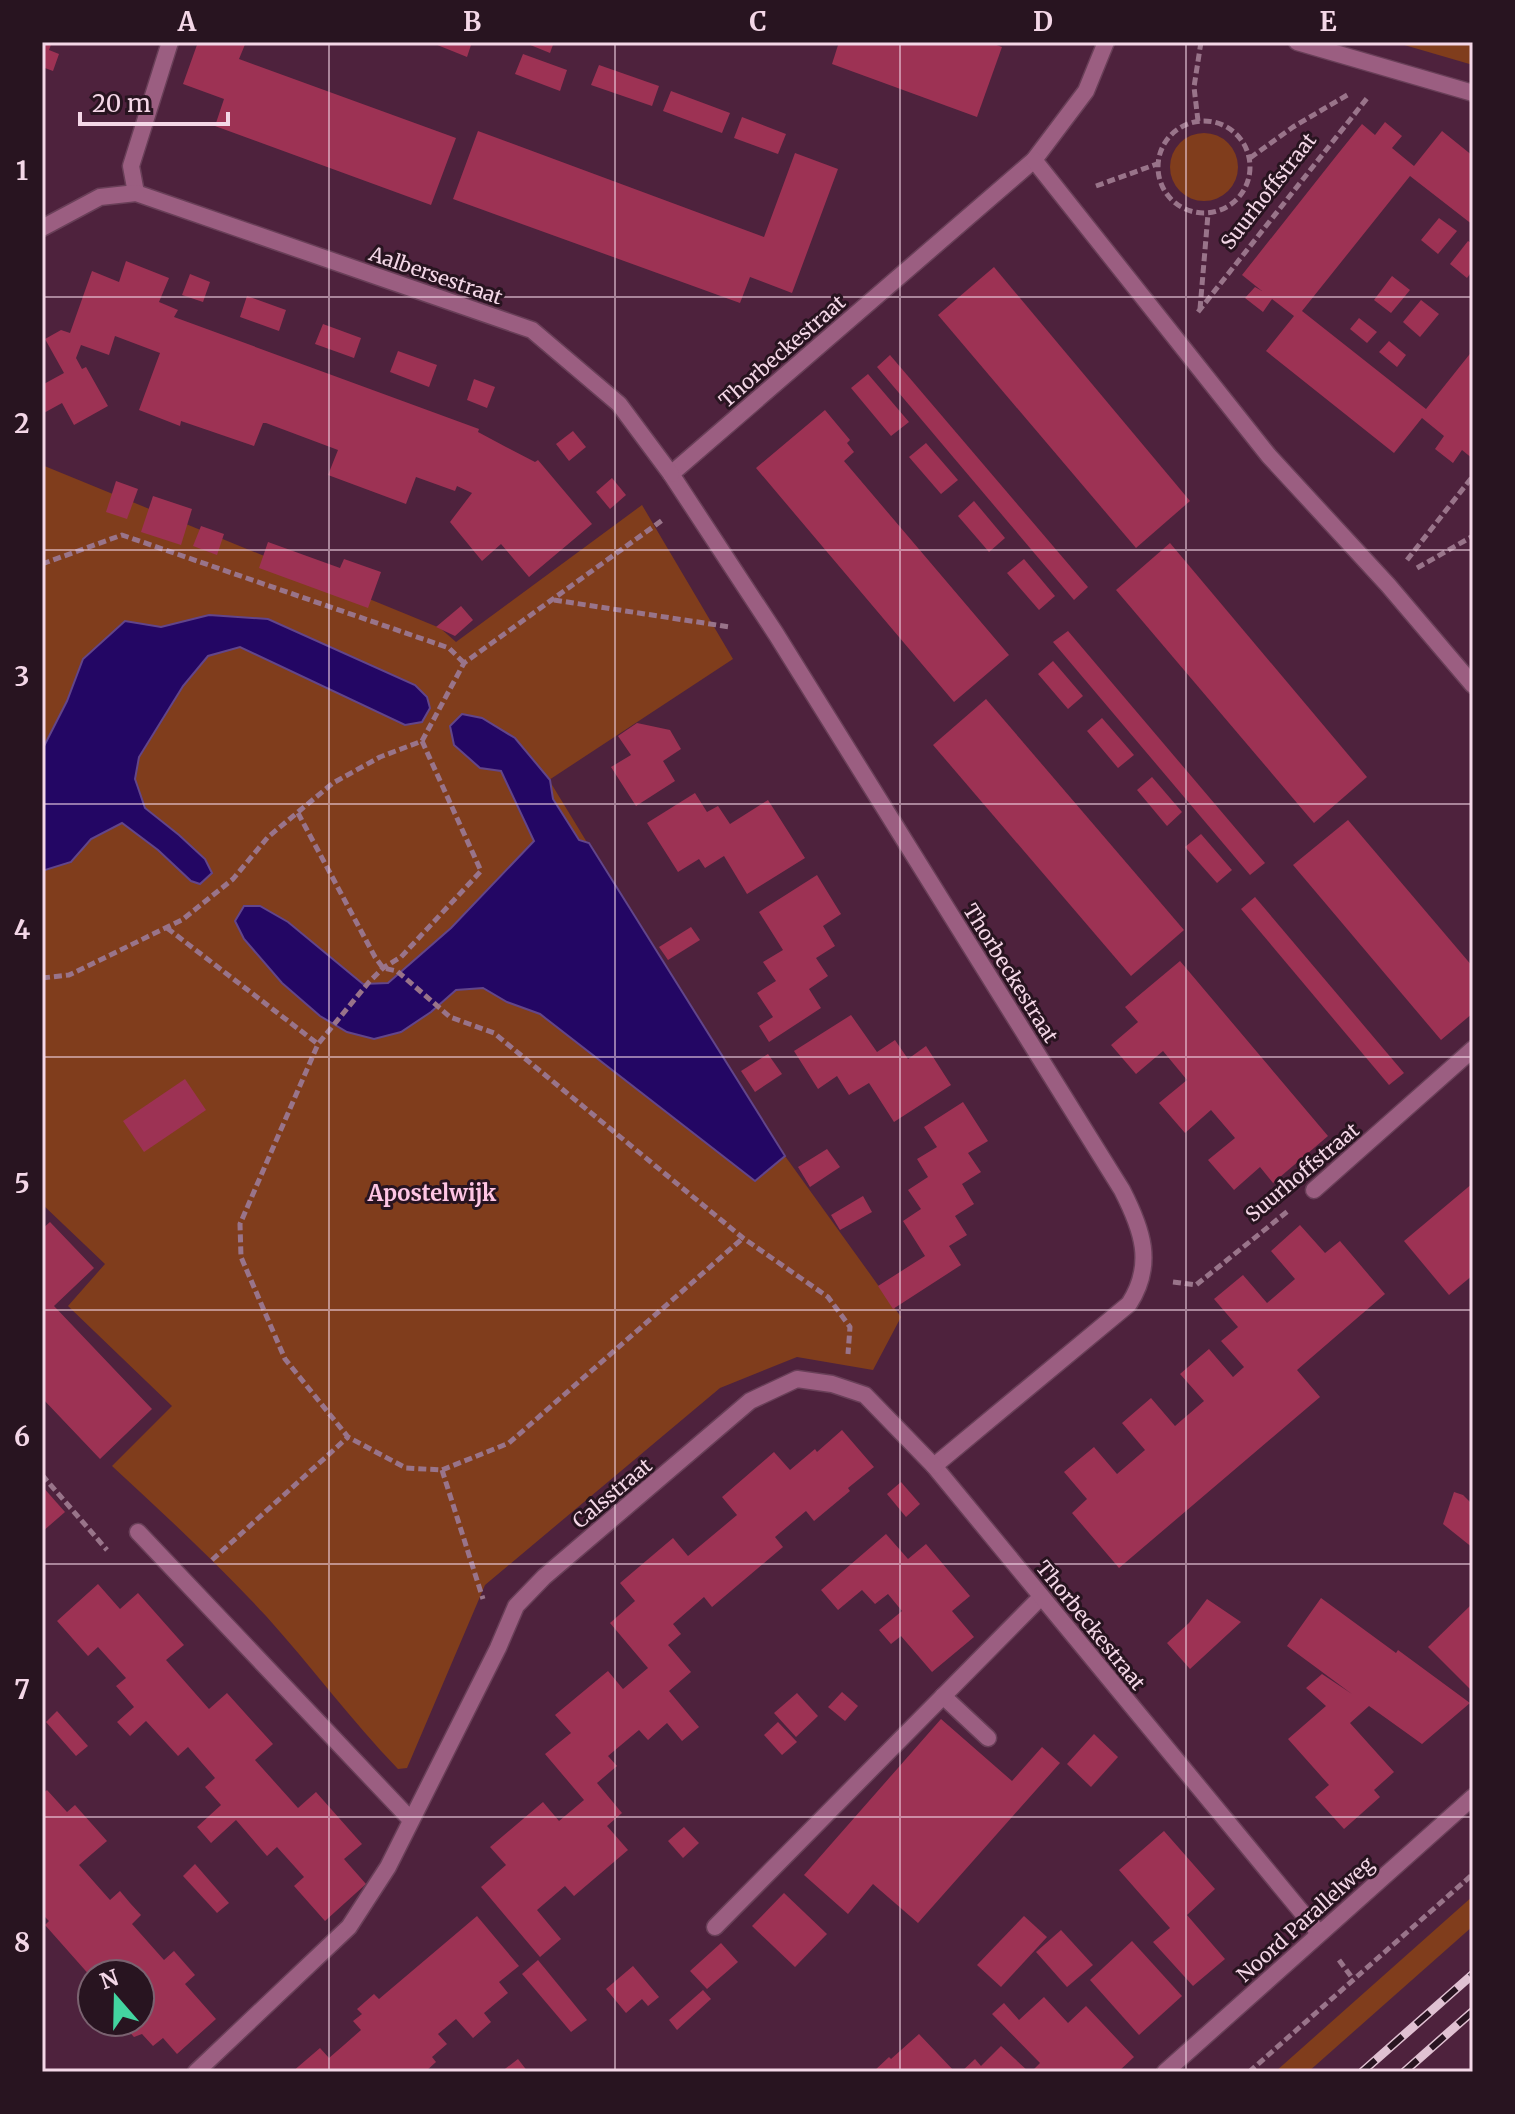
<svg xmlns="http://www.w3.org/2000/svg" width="1515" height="2114" viewBox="0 0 1515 2114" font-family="Merriweather,serif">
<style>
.green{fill:#803d1c}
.water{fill:#230664;stroke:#62458b;stroke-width:2}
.building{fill:#9d3254}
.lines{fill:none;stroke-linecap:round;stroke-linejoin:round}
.lane-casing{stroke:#693f58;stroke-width:19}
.street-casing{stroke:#693f58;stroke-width:19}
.path{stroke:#99748a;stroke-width:5;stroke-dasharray:8 4;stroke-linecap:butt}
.lane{stroke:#9b5e81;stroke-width:16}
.street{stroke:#9b5e81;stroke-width:16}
.rail-casing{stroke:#e0c1d2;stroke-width:9}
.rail{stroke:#281420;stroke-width:6;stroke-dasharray:18;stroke-linecap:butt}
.grid{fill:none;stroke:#f4d7e7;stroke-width:2;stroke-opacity:0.55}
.labels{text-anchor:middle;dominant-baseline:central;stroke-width:6;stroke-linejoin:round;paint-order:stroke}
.street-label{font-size:20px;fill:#f4d7e7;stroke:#281420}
.neighbourhood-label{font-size:22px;font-weight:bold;fill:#fec5e4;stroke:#281420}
.neatline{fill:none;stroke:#f4d7e7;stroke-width:3}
.grid-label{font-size:26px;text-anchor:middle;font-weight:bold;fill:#f4d7e7}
</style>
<rect width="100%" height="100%" fill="#4e223d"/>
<g class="green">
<path d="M1394 42H1473V65Z"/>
<circle cx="1204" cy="167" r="34"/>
<path d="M42 465 440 628 456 642 642 505 733 659 549 780 780 1159 785 1156 901 1317 873 1370 797 1357 720 1388 485 1585 407 1768 398 1769C351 1720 311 1666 266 1616 217 1563 165 1515 112 1466L172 1406 68 1306 105 1264 42 1204Z"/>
<path d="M1473 1896V1926L1308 2072H1275Z"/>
</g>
<g class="water">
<path d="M209 615 268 619 415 685 427 697 430 708 422 722 405 725 240 647 208 656 183 686 139 757 135 779 145 808 179 835 205 859 212 873 200 884 191 881 158 850 122 823 91 839 71 862 42 871V750L67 701 83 659 125 621 161 627Z"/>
<path d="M462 714 482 718 515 738 550 780 553 799 579 840 589 843 785 1156 755 1181 540 1014 507 1002 483 988 456 990 431 1012 401 1032 374 1039 347 1032 320 1016 282 983 244 939 235 921 244 906H260L288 922 363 984 388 983 451 928 534 841 501 771 480 768 454 745 450 726Z"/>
</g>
<g class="building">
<path d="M42 42H52L49 50 59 54 53 71 42 67Z"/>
<path d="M198 42H246L239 59 456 138 431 205 215 126 224 99 183 84Z"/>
<path d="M430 42H472L467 57Z"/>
<path d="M523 42H554L550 53Z"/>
<path d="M839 42H988L1002 47 977 117 832 64Z"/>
<path d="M523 54 567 70 560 91 515 74Z"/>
<path d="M599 65 659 86 652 106 591 85Z"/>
<path d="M671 91 730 113 722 133 663 111Z"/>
<path d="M742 117 786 134 778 154 734 138Z"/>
<path d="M1385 122 1402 136 1392 148 1414 166 1442 131 1473 156V225L1410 176 1302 311 1426 409 1473 350V459L1462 450 1453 463 1435 449 1444 436 1422 418 1394 453 1266 351 1294 316 1272 299 1263 312 1245 298 1255 287 1262 291 1242 275 1337 155 1362 124 1375 135Z"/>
<path d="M478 131 764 237 795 153 838 169 792 293 750 277 740 303 453 199Z"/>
<path d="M1439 218 1457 231 1438 254 1421 240Z"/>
<path d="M1468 241 1473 244V270L1467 278 1450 264Z"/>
<path d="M126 261 169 278 159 302 178 310 174 317 479 429 478 432 506 447 535 462 538 460 592 524 529 577 501 544 482 561 450 522 472 493 457 486 455 491 416 477 406 504 328 475 338 450 266 423H263L254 446 181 421 180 426 139 410 160 353 115 336 109 355 81 345 76 358 82 369 86 367 108 406 74 425 62 403 42 414V385L64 373 45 339 61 330 70 333 92 271 119 282Z"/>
<path d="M994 267 1190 501 1136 548 938 315Z"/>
<path d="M190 274 210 282 203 302 182 295Z"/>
<path d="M1392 276 1410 290 1391 313 1374 300Z"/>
<path d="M247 296 286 310 279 331 240 317Z"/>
<path d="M1421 300 1439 314 1420 337 1403 322Z"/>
<path d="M1359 318 1377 332 1367 343 1350 329Z"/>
<path d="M323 324 361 338 354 358 315 344Z"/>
<path d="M1389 341 1406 355 1397 367 1379 352Z"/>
<path d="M398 351 437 365 429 387 390 372Z"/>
<path d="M890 355 1088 587 1074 600 877 367Z"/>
<path d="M868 374 909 422 891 436 851 388Z"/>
<path d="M474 379 495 387 487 408 467 400Z"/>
<path d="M825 410 850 440 847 443 854 452 844 461 1009 655 954 702 756 468Z"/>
<path d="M573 431 586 447 569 461 556 444Z"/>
<path d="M926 443 958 480 941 494 909 457Z"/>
<path d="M612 478 626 495 610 509 596 492Z"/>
<path d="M116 481 138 489 127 519 106 512Z"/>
<path d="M153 496 192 509 181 545 141 532Z"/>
<path d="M974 501 1005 538 989 552 958 516Z"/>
<path d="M201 526 224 534 217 555 193 546Z"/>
<path d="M268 542 340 568 344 559 381 572 368 608 259 568Z"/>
<path d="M1170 543 1367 777 1314 823 1116 590Z"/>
<path d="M1024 559 1055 596 1039 610 1007 573Z"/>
<path d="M461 606 473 620 455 636 436 627Z"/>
<path d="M1068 631 1265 863 1250 875 1053 642Z"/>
<path d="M1053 661 1083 696 1068 709 1038 674Z"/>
<path d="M986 699 1184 930 1131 976 933 745Z"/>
<path d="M1102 718 1134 755 1118 768 1087 731Z"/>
<path d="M637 723 670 730 681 749 663 761 675 781 636 806 611 767 631 755 618 736Z"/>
<path d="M1152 777 1182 812 1167 826 1137 790Z"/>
<path d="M695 793 707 812 718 806 730 824 768 800 805 858 747 894 724 856 705 868 699 859 678 872 647 823Z"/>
<path d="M1348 820 1473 967V1013L1441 1040 1293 865Z"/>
<path d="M1201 834 1232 870 1217 883 1185 847Z"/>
<path d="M817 875 841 914 823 926 835 946 816 958 828 976 809 989 821 1008 769 1042 759 1026 773 1017 757 993 776 981 763 962 783 950 759 912Z"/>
<path d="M1255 897 1404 1073 1389 1085 1241 909Z"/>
<path d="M691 927 700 940 668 960 659 947Z"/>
<path d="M1180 961 1328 1136 1273 1183 1260 1167 1234 1190 1208 1160 1235 1138 1211 1110 1185 1133 1159 1103 1187 1080 1163 1051 1136 1074 1111 1045 1138 1022 1125 1007Z"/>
<path d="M851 1015 877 1052 895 1040 908 1059 926 1046 951 1085 894 1122 869 1083 849 1095 837 1076 818 1089 794 1051Z"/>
<path d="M768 1054 782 1074 755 1092 741 1071Z"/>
<path d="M185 1079 206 1110 144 1152 123 1121Z"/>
<path d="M963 1102 988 1141 968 1153 981 1172 962 1184 974 1204 955 1216 967 1235 949 1246 961 1265 893 1309 878 1286 925 1256 903 1221 921 1209 908 1190 928 1177 917 1159 937 1147 924 1127Z"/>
<path d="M827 1149 840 1167 810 1187 798 1167Z"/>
<path d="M1473 1183V1275L1449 1295 1404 1241Z"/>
<path d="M863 1196 872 1212 840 1230 831 1215Z"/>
<path d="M50 1222 94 1268 54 1306 152 1409 100 1459 42 1398V1229Z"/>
<path d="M1300 1225 1325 1253 1340 1241 1385 1294 1297 1370 1320 1397 1119 1568 1072 1513 1087 1499 1064 1472 1094 1447 1117 1474 1145 1450 1122 1423 1151 1398 1175 1426 1204 1401 1180 1374 1209 1349 1233 1377 1244 1367 1221 1341 1238 1327 1214 1299 1243 1275 1267 1303 1295 1279 1271 1251Z"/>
<path d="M842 1430 874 1467 848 1488 850 1491 814 1521 806 1511 775 1537 783 1547 712 1607 704 1597 673 1624 681 1634 668 1645 691 1672 669 1691 699 1727 682 1741 667 1723 648 1740 639 1730 608 1756 617 1766 597 1783 622 1813 607 1826 628 1850 574 1896 565 1886 537 1910 561 1939 540 1957 481 1887 506 1865 490 1847 543 1802 559 1821 584 1800 545 1754 571 1733 555 1715 608 1671 623 1689 648 1668 610 1623 635 1601 620 1583 673 1538 688 1556 737 1515 722 1497 774 1452 790 1470 815 1449 817 1452Z"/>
<path d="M901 1482 920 1504 906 1517 887 1494Z"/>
<path d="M42 1486 65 1512 42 1532Z"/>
<path d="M1454 1492 1463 1495 1473 1505V1548L1443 1524Z"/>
<path d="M886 1534 908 1559 926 1544 970 1596 952 1611 974 1637 932 1672 901 1636 891 1644 879 1630 902 1611 888 1594 875 1604 862 1590 838 1610 821 1590Z"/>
<path d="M98 1584 120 1609 138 1593 184 1645 166 1660 187 1684 209 1709 227 1693 273 1744 255 1760 298 1808 316 1792 362 1844 344 1859 366 1884 325 1921 294 1886 304 1877 277 1847 267 1856 236 1820 211 1843 197 1827 221 1805 205 1787 215 1778 188 1747 178 1756 146 1721 130 1736 117 1722 134 1707 116 1686 126 1678 98 1647 88 1656 57 1621Z"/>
<path d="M1321 1598 1396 1653 1398 1650 1470 1703 1422 1744 1369 1706 1350 1723 1394 1772 1374 1790 1380 1797 1344 1829 1315 1797 1329 1785 1288 1739 1326 1706 1306 1688 1322 1674 1352 1694 1287 1646Z"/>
<path d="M1207 1599 1241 1622 1190 1669 1167 1643 1189 1623Z"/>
<path d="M1473 1603V1692L1428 1647Z"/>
<path d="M842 1692 858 1706 845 1721 828 1707Z"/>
<path d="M797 1693 818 1716 796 1737 774 1713Z"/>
<path d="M57 1711 88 1746 76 1756 46 1722Z"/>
<path d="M941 1719 1012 1781 1042 1747 1060 1763 918 1923 873 1884 848 1914 804 1875Z"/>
<path d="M778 1722 797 1742 782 1755 764 1735Z"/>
<path d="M1094 1734 1118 1757 1091 1787 1067 1764Z"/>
<path d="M47 1790 67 1812 75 1805 107 1841 79 1865 110 1900 120 1891 130 1903 141 1915 132 1924 164 1960 174 1951 195 1975 185 1984 216 2019 177 2054 163 2038 153 2046 142 2034 134 2037 123 2025 125 2022H140V1974H92V1978L45 1925 49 1921 42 1914V1794Z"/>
<path d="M684 1827 699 1843 683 1858 668 1841Z"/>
<path d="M1164 1831 1215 1889 1187 1915 1225 1959 1193 1986 1153 1942 1170 1928 1119 1870Z"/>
<path d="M195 1864 229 1903 217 1913 183 1876Z"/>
<path d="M784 1893 827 1934 795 1967 752 1926Z"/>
<path d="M477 1916 519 1966 499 1982 508 1993 484 2013 491 2022 473 2038 456 2019 438 2034 447 2044 432 2057 436 2062 425 2072H292L320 2048 329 2058 344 2045 361 2030 353 2021 362 2014 357 2009 374 1994 379 1999Z"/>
<path d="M1024 1916 1047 1937 1001 1987 977 1965Z"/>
<path d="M1061 1930 1093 1965 1067 1987 1036 1952Z"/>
<path d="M1132 1941 1182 1996 1139 2035 1090 1980Z"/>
<path d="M721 1943 738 1962 707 1989 690 1971Z"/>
<path d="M538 1960 587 2020 571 2032 522 1974Z"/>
<path d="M633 1966 659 1997 648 2006 642 1999 626 2013 606 1989Z"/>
<path d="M703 1990 711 1999 677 2030 669 2020Z"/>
<path d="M1044 1997 1068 2023 1086 2006 1134 2057 1118 2072H1031L1040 2063 992 2014 1004 2003 1019 2020Z"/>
<path d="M919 2034 955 2072H873L889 2057 891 2059Z"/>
<path d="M1001 2046 1029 2072H961L975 2059 981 2066Z"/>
<path d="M518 2059 528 2072H501Z"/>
</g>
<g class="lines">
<defs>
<g id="lane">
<path d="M943 1696 988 1738"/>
<path d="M715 1927 1041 1597"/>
</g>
<g id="street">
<path d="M1106 42 1086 91 1034 160 671 474 776 634 1122 1190C1142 1229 1155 1264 1129 1304L934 1466 1319 1933"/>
<path d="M1297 42 1473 93"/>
<path d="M1034 160 1269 456 1388 585 1473 685"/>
<path d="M136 193 131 166 170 42"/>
<path d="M42 228 100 197 136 193 532 330 619 404 671 474"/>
<path d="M1314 1190 1473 1049"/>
<path d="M138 1532 411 1820"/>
<path d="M196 2072 349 1927 388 1867 498 1648 516 1606 544 1577 750 1401 797 1379 832 1384 865 1395 934 1466"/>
<path d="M1165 2072 1473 1797"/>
</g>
</defs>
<use href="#lane" class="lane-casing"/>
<use href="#street" class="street-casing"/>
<g class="path">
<path d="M1198 121 1194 87 1201 42"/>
<circle cx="1204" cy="167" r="46"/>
<path d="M1250 158 1293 127 1349 94"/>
<path d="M1096 186 1157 164"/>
<path d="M1200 309 1208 214"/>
<path d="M1198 312 1368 97"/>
<path d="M1407 560 1473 476"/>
<path d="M42 564 122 535 449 648 464 663"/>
<path d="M1417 568 1473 536"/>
<path d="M554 600 730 627"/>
<path d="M422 741 481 871 401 957 383 968 369 982 318 1044 240 1224 241 1257 285 1359 348 1437 406 1468 442 1470 509 1443 743 1238"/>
<path d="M298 813 375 957 383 968 397 971 450 1017 494 1033 743 1238 828 1297 850 1327 848 1354"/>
<path d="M167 928 318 1044"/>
<path d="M42 978 69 975 182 920 233 879 268 837 333 783 380 757 422 741 464 663 664 519"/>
<path d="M1173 1282 1196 1285 1288 1211"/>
<path d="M442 1470 483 1599"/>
<path d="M42 1475 107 1550"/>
<path d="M212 1560 348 1437"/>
<path d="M1339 1960 1353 1979"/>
<path d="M1249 2072 1473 1874"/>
</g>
<use href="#lane" class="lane"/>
<use href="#street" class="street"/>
<defs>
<g id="rail">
<path d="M1362 2072 1473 1974"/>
<path d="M1404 2072 1473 2011"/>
</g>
</defs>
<use href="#rail" class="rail-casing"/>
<use href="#rail" class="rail"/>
</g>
<path class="grid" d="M329 42V2072M615 42V2072M900 42V2072M1186 42V2072M42 297H1473M42 550H1473M42 804H1473M42 1057H1473M42 1310H1473M42 1564H1473M42 1817H1473"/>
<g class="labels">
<g class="street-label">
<text transform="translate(1268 191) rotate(-52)">Suurhoffstraat</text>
<text transform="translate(436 275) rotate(19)">Aalbersestraat</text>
<text transform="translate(782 351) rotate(-41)">Thorbeckestraat</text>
<text transform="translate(1011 973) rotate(58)">Thorbeckestraat</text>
<text transform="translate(1302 1172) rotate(-40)">Suurhoffstraat</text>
<text transform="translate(612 1493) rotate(-40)">Calsstraat</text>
<text transform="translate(1091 1625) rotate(51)">Thorbeckestraat</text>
<text transform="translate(1305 1919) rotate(-42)">Noord Parallelweg</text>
</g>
<g class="neighbourhood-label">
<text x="432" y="1193">Apostelwijk</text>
</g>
</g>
<rect width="1515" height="2114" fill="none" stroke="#281420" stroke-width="88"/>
<g transform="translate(116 1998) rotate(340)"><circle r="38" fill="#281420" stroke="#7a6270" stroke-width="2"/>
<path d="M0-6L14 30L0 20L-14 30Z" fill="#43d4a0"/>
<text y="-12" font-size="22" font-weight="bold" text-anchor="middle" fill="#f4d7e7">N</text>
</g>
<path d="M80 112v12h148v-12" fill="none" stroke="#f4d7e7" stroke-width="4"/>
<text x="92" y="112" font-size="24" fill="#f4d7e7" stroke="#281420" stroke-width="6" paint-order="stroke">20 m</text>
<rect x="44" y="44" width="1427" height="2026" class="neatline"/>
<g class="grid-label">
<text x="187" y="31">A</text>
<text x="472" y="31">B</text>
<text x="758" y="31">C</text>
<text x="1043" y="31">D</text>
<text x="1328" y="31">E</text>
<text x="22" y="180">1</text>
<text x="22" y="433">2</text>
<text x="22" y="686">3</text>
<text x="22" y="939">4</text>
<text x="22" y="1193">5</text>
<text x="22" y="1446">6</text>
<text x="22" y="1699">7</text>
<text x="22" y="1952">8</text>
</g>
</svg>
